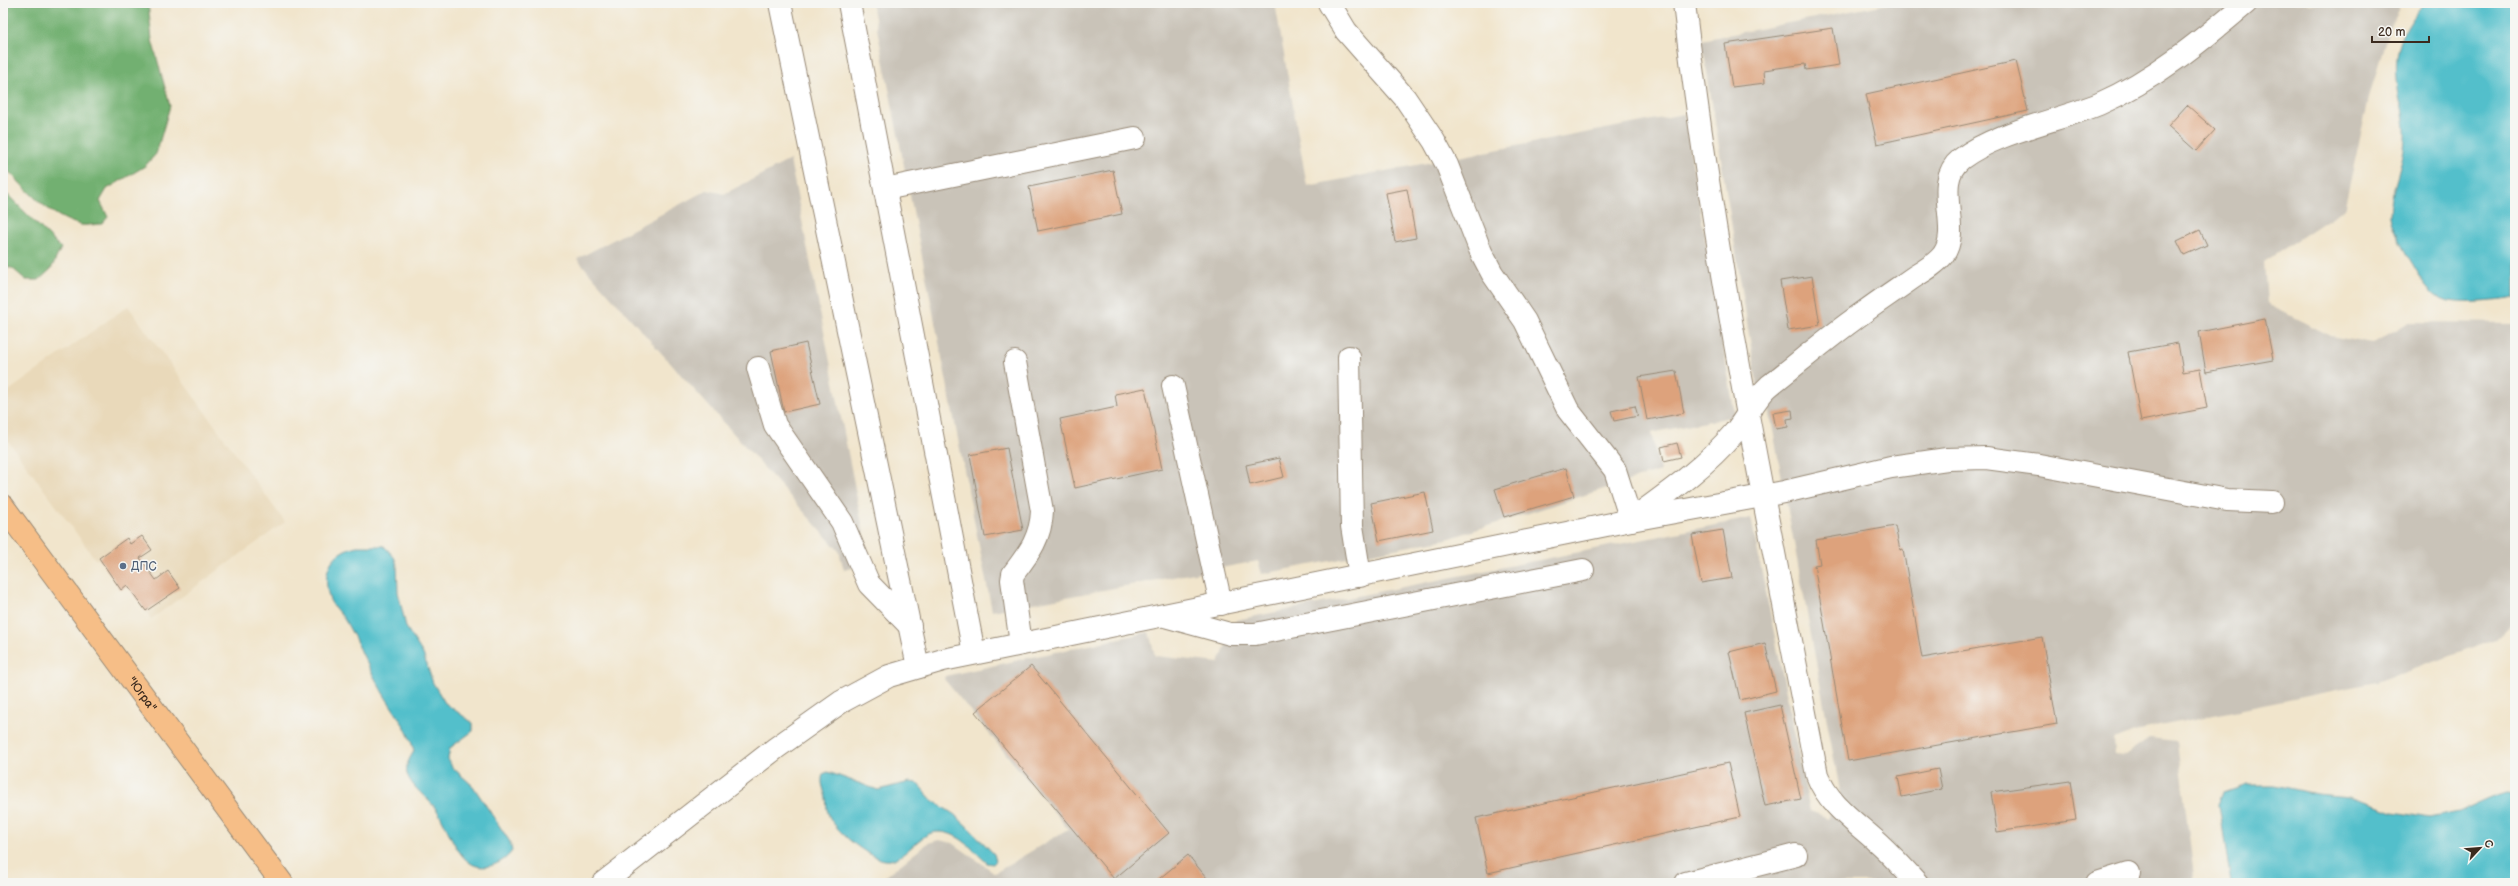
<svg xmlns="http://www.w3.org/2000/svg" width="2518" height="886" viewBox="0 0 2518 886" font-family="'Balsamiq Sans',sans-serif">
<style>
.built{fill:#e9d9ba}
.industrial{fill:#c9c3b8}
.forest{fill:#72b071;stroke:#566d48}
.water{fill:#52bfcb;stroke:#467474}
.building{fill:#dda27b}
.lines{fill:none;stroke-linecap:round;stroke-linejoin:round}
.minor-casing{stroke:#968875;stroke-width:24}
.highway-casing{stroke:#968875;stroke-width:24}
.minor{stroke:#fff;stroke-width:22}
.highway{stroke:#f6be87;stroke-width:22}
.service-dot{fill:#5c6f8a;stroke:#f6f6f2;stroke-width:1.5}
.labels{text-anchor:middle;dominant-baseline:central;stroke-width:3;stroke-linejoin:round;paint-order:stroke}
.service-label{font-size:12px;fill:#4e5e75;stroke:#f6f6f2;text-anchor:start}
.street-label{font-size:12px;fill:#3b2a1e;stroke:#f6f6f2}
</style>
<rect width="100%" height="100%" fill="#f6f6f2"/>
<filter id="ink" filterUnits="userSpaceOnUse"><feTurbulence type="fractalNoise" baseFrequency=".025" numOctaves="2"/><feDisplacementMap in="SourceGraphic" scale="8" xChannelSelector="R" yChannelSelector="G"/><feConvolveMatrix kernelMatrix="1 2 1 2 8 2 1 2 1" color-interpolation-filters="sRGB"/></filter>
<filter id="wash" filterUnits="userSpaceOnUse"><feTurbulence type="fractalNoise" baseFrequency=".012" numOctaves="4" result="noise"/><feDisplacementMap in="SourceGraphic" scale="16" xChannelSelector="R" yChannelSelector="G"/><feGaussianBlur stdDeviation="0.9" result="paint"/><feColorMatrix in="noise" values="0 0 0 0 0 0 0 0 0 0 0 0 0 0 0 0 0 1.4 0 .05"/><feComposite in="paint" operator="in"/></filter>
<g filter="url(#wash)">
<rect width="100%" height="100%" fill="#f1e5cc"/>
<path class="built" d="M128 306 285 522 151 619 128 585 121 590 99 558 96 560 3 434V395Z"/>
<g class="industrial">
<path d="M872 3H1275L1307 186 1684 114 1735 416 1651 433 1660 471 1447 539 1262 574 1258 561 992 611Z"/>
<path d="M1892 3H2403L2389 28 2370 94 2344 209 2264 262 2267 304 2331 336 2373 344 2409 322 2515 323V620L2495 639 2376 682 2135 731 2114 740 2115 755 2125 756 2149 739 2177 742 2195 883H877L928 843 939 840 953 843 995 873 1068 829 944 679 945 676 1149 632 1155 656 1219 663 1236 620 1751 518 1810 811 1828 818 1840 791 1768 403 1757 384 1702 40Z"/>
<path d="M790 160 870 564 844 570 839 551 577 259 707 190 724 194Z"/>
</g>
<g class="forest">
<path d="M3 3H148L152 40 170 106 156 154 145 166 107 189 100 201 108 217 102 224C96 224 87 226 81 225 48 217 26 188 3 166Z"/>
<path d="M3 190 61 248 51 269 39 280H26L12 268 3 267Z"/>
</g>
<g class="water">
<path d="M2425 3H2515V298C2499 301 2454 306 2440 298 2426 289 2417 271 2409 258 2403 249 2391 226 2390 216 2390 190 2404 165 2405 139 2406 123 2402 110 2399 95 2392 53 2399 34 2425 3Z"/>
<path d="M357 546H384L394 557 397 565 398 592 406 627 423 654 433 683 445 703 473 723V731L450 748 448 759 452 767 473 786 510 842 512 851C506 859 500 863 490 866 459 874 450 828 436 809 428 798 411 787 407 774 405 765 410 758 414 751 408 725 390 708 378 684 366 664 358 642 346 622 341 613 331 606 329 597 322 571 330 552 357 546Z"/>
<path d="M828 772 878 790 910 782 917 783 932 800 955 815 971 830 994 854 996 861 993 864 987 863C973 850 960 833 940 832 918 830 906 863 885 860 868 858 832 829 828 813 826 808 827 802 826 798 824 788 820 784 823 774Z"/>
<path d="M2247 785H2275L2316 794 2349 797 2394 812 2429 818 2459 812 2488 799 2507 793 2515 794V883H2231L2219 804 2224 793Z"/>
</g>
<g id="blocks">
<g class="building">
<path d="M1833 28 1839 65 1806 70 1805 64 1764 70 1765 83 1732 87 1725 44Z"/>
<path d="M2016 61 2028 111 1877 144 1866 94Z"/>
<path d="M2187 105 2215 130 2196 151 2168 126Z"/>
<path d="M1113 170 1122 214 1038 231 1029 187Z"/>
<path d="M1407 189 1416 238 1395 242 1386 193Z"/>
<path d="M2200 230 2207 245 2184 255 2177 241Z"/>
<path d="M1812 276 1820 325 1788 330 1780 281Z"/>
<path d="M2265 319 2273 360 2206 372 2199 332Z"/>
<path d="M806 343 820 404 784 412 771 351Z"/>
<path d="M2178 343 2183 372 2200 369 2207 408 2141 421 2128 352Z"/>
<path d="M1676 371 1684 413 1647 420 1639 377Z"/>
<path d="M1145 388 1162 469 1075 488 1060 419 1117 407 1115 394Z"/>
<path d="M1635 406 1638 416 1614 421 1611 411Z"/>
<path d="M1792 410 1793 418 1787 419 1788 427 1776 429 1773 413Z"/>
<path d="M1677 443 1681 457 1664 461 1661 447Z"/>
<path d="M1007 448 1023 530 985 537 970 455Z"/>
<path d="M1279 458 1284 477 1250 485 1246 465Z"/>
<path d="M1566 468 1574 496 1504 517 1495 489Z"/>
<path d="M1425 492 1433 530 1379 541 1371 503Z"/>
<path d="M1895 526 1900 550 1903 549 1922 658 2042 637 2057 724 1848 761 1814 565 1820 564 1816 540Z"/>
<path d="M1723 530 1732 578 1701 583 1692 535Z"/>
<path d="M142 536 152 550 140 558 156 580 168 571 180 588 146 611 127 585 121 590 99 558 127 538 130 544Z"/>
<path d="M1765 643 1776 691 1740 700 1729 652Z"/>
<path d="M1031 666 1169 833 1114 879 975 712Z"/>
<path d="M1780 705 1801 799 1765 806 1744 713Z"/>
<path d="M1728 763 1740 817 1488 873 1476 818Z"/>
<path d="M1938 769 1942 789 1902 797 1898 777Z"/>
<path d="M2070 781 2076 820 1997 832 1991 792Z"/>
<path d="M1188 855 1211 883H1154Z"/>
</g>
</g>
</g>
<g filter="url(#ink)">
<use href="#blocks" fill-opacity="0" stroke="#968875" stroke-width="1"/>
<g class="lines">
<defs>
<g id="minor">
<path d="M780 3 918 667"/>
<path d="M849 3 974 653"/>
<path d="M1329 3 1346 31 1405 98 1434 141 1447 165 1481 252 1492 273 1525 321 1568 410 1615 470 1631 520C1668 493 1704 468 1734 433 1747 418 1754 399 1769 386 1797 364 1824 341 1853 320 1873 305 1894 291 1914 277 1924 271 1936 264 1943 255 1963 228 1931 183 1961 159 1996 132 2058 121 2099 104 2154 80 2201 41 2246 3"/>
<path d="M1684 3C1714 263 1768 519 1817 775 1828 804 1854 821 1876 841 1891 854 1904 869 1917 883"/>
<path d="M885 189 1135 138"/>
<path d="M1349 357 1352 526 1360 576"/>
<path d="M1015 362 1042 511C1041 538 1029 553 1013 574L1012 580 1021 644"/>
<path d="M758 368 775 425 842 522 869 584 910 626"/>
<path d="M1173 386 1221 604"/>
<path d="M1168 617 1230 634H1255L1583 570"/>
<path d="M603 883 776 748 841 702 889 676 943 660 1631 520 1784 492 1891 467 1947 459 1986 458 2039 465 2227 500 2272 502"/>
<path d="M1686 883 1796 855"/>
<path d="M2097 883 2129 873"/>
</g>
<g id="highway">
<path id="s1" d="M3 506 282 883"/>
</g>
</defs>
<use href="#minor" class="minor-casing"/>
<use href="#highway" class="highway-casing"/>
<use href="#minor" class="minor"/>
<use href="#highway" class="highway"/>
</g>
</g>
<circle class="service-dot" cx="123" cy="566" r="4"/>
<g class="labels">
<g class="service-label">
<text x="131" y="566">ДПС</text>
</g>
<g class="street-label">
<text stroke="none"><textPath href="#s1" startOffset="234">"Югра"</textPath></text>
</g>
</g>
<rect width="2518" height="886" fill="none" stroke="#f6f6f2" stroke-width="16"/>
<g transform="translate(2480 848) rotate(64)" stroke="#f6f6f2" stroke-width="3" paint-order="stroke">
<path d="M0-3L7 15L0 10L-7 15Z" fill="#3b2a1e"/>
<text y="-6" font-size="11" font-weight="bold" text-anchor="middle" fill="#3b2a1e">С</text>
</g>
<path d="M2372 36v6h57v-6" fill="none" stroke="#3b2a1e" stroke-width="2"/>
<text x="2378" y="36" font-size="12" fill="#3b2a1e" stroke="#f6f6f2" stroke-width="3" paint-order="stroke">20 m</text>
</svg>
